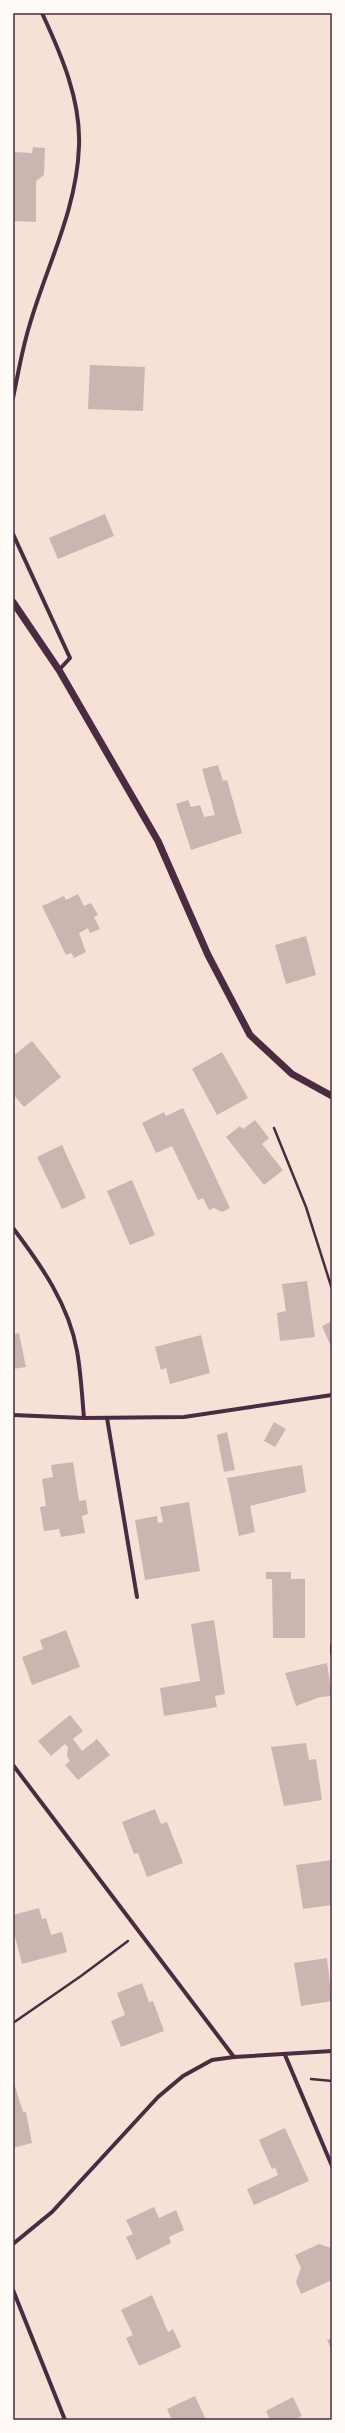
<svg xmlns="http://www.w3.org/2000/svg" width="345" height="2433" viewBox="0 0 345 2433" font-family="'Alegreya Sans',sans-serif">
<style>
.building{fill:#ccb4b1}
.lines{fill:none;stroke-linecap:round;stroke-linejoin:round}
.path{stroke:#4a2c40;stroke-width:2.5}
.minor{stroke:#4a2c40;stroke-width:4}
.tertiary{stroke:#4a2c40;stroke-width:7}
.neatline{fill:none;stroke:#4a2c40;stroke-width:1.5}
</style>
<rect width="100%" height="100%" fill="#f7e1d7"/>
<g class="building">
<path d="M33 147 45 148 44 175 36 181V222L13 221V152L32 153Z"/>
<path d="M90 365 145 367 143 411 88 409Z"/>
<path d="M105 514 114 536 58 559 49 538Z"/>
<path d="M218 765 223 781 227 780 242 833 191 850 176 804 188 800 191 807 200 805 204 817 215 815 202 769Z"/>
<path d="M78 894 84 906 91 903 98 915 94 917 100 929 90 933 88 928 79 933 86 952 74 958 71 953 66 955 42 906 64 896 66 900Z"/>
<path d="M306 936 316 975 286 984 275 945Z"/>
<path d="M32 1041 61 1077 24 1107 13 1094V1056Z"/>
<path d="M222 1052 248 1098 217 1115 192 1069Z"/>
<path d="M183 1108 230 1208 222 1212 214 1208 209 1210 203 1198 198 1200 172 1146 156 1153 142 1123 164 1112 166 1116Z"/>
<path d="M255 1120 269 1138 262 1144 283 1170 264 1185 226 1137 240 1126 243 1129Z"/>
<path d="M62 1145 86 1198 62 1209 37 1157Z"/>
<path d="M132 1180 155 1235 130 1245 107 1191Z"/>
<path d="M307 1281 315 1337 280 1341 277 1313 286 1311 282 1284Z"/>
<path d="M332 1321V1349L322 1326Z"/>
<path d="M19 1333 26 1367 13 1369V1335Z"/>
<path d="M201 1335 210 1373 170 1384 166 1368 161 1370 155 1347Z"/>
<path d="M274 1422 286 1429 275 1447 264 1441Z"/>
<path d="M227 1432 235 1470 224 1472 217 1435Z"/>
<path d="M73 1462 79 1501 86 1500 88 1514 82 1516 85 1533 61 1537 59 1529 44 1531 40 1507 46 1506 42 1479 53 1477 51 1465Z"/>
<path d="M302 1465 306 1492 250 1506 255 1532 239 1536 227 1478Z"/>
<path d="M189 1502 200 1571 145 1580 135 1520 157 1516 158 1523 163 1522 160 1507Z"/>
<path d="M266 1572H291V1579H305V1638H273L272 1579H266Z"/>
<path d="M214 1620 225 1694 215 1696 217 1707 164 1716 160 1688 200 1681 191 1624Z"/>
<path d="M66 1630 80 1667 32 1685 22 1657 43 1649 40 1640Z"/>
<path d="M327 1663 332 1696 320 1697 296 1706 285 1673Z"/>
<path d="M70 1715 83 1731 73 1739 82 1751 97 1739 110 1755 78 1780 65 1765 70 1761 67 1756 68 1747 65 1744 51 1756 38 1741Z"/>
<path d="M306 1743 309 1760 316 1759 322 1800 284 1806 271 1747Z"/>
<path d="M155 1809 161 1824 167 1822 183 1863 147 1877 138 1853 134 1854 122 1822Z"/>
<path d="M332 1860V1905L303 1909 296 1865Z"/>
<path d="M39 1908 42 1919 46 1918 51 1935 62 1932 67 1952 22 1964 13 1929V1915Z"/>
<path d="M327 1958 332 2001 301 2006 294 1963Z"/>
<path d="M142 1983 149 2002 153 2001 164 2031 121 2047 111 2021 125 2015 117 1993Z"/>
<path d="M13 2080 23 2112H26L32 2143 13 2148Z"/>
<path d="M285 2128 309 2181 254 2205 247 2189 278 2175 275 2167 272 2169 259 2140Z"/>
<path d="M154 2207 159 2218 176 2210 184 2230 169 2237 171 2243 137 2260 126 2237 133 2234 126 2220Z"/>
<path d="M319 2244 331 2248 332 2251V2285L330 2281 301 2294 296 2282 301 2268 295 2255Z"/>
<path d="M152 2295 168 2332 173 2329 181 2347 139 2366 126 2338 133 2335 121 2310Z"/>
<path d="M332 2338V2351L327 2340Z"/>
<path d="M195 2396 206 2420H172L167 2409Z"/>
<path d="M293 2397 302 2416 293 2420H270L266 2411Z"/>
</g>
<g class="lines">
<g class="path">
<path d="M274 1128 306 1207 332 1289"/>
<path d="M13 2023 81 1976 128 1941"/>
<path d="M311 2079 332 2081"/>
</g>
<g class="minor">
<path d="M13 398C18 374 22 350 29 327 46 267 77 210 79 146 81 100 61 54 42 13"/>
<path d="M13 534 70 658 59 670"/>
<path d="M13 1228C41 1265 69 1305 77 1351 81 1373 82 1396 84 1418"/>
<path d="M13 1415 84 1418 184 1417 332 1395"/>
<path d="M107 1418 137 1597"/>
<path d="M332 1646V1653"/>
<path d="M13 1765 234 2057 332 2051"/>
<path d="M285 2055 332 2166"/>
<path d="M13 2244 52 2212 158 2097 183 2076 212 2060 234 2057"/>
<path d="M13 2290 65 2420"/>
</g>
<path class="tertiary" d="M13 602 59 670 158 841 208 955 250 1035 292 1074 332 1096"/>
</g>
<rect width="345" height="2433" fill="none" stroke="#fffaf5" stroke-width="28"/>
<rect x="14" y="14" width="317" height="2405" class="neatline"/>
</svg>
